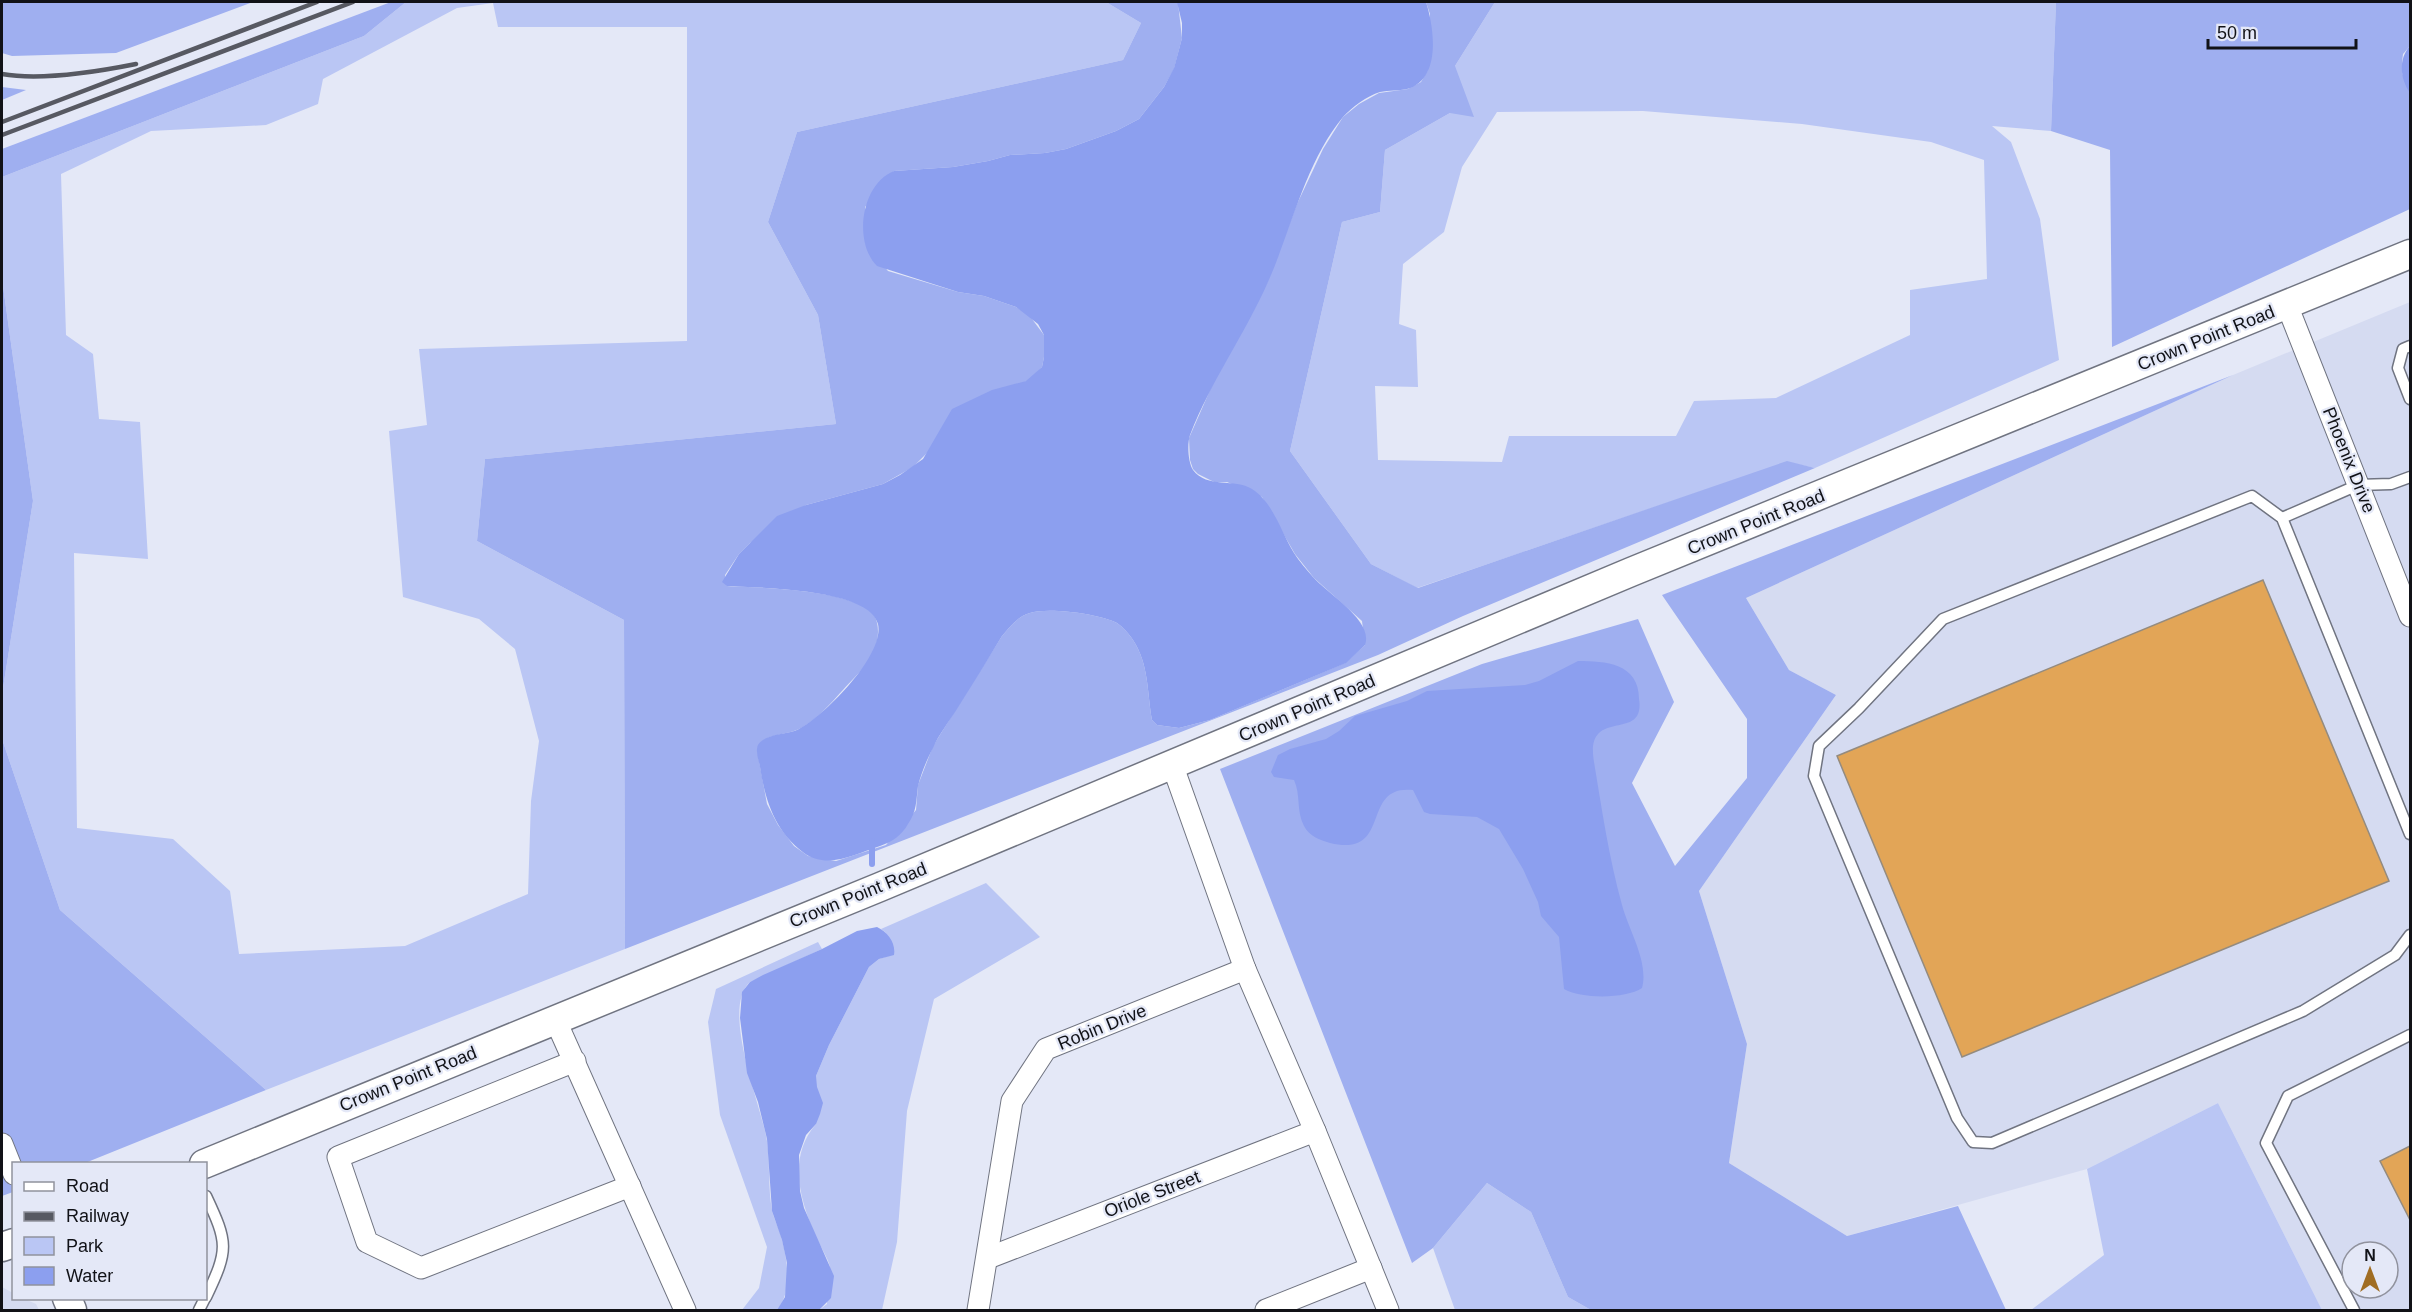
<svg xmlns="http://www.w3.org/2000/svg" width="2412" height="1312" viewBox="0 0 2412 1312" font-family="Arial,sans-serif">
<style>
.built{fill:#d5dbf1;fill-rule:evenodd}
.green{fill:#bac6f4;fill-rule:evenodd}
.forest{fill:#9faff0}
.water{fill:#8c9fef}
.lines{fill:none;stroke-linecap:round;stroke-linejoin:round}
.stream{stroke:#8c9fef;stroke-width:6}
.building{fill:#e2a557;stroke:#948b7f;stroke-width:1.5}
.lane-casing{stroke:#707481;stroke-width:13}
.street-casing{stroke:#707481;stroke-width:23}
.secondary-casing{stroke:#707481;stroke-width:31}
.lane{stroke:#fff;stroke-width:10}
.street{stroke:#fff;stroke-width:21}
.secondary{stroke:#fff;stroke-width:28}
.rail{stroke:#575962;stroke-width:4.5}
.labels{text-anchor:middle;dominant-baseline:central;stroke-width:4.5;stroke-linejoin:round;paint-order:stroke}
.street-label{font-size:18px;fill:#111217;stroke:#e4e8f7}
</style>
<rect width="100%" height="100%" fill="#e4e8f7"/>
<g class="built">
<path d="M2410 302V1310H2322L2218 1103 2087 1169 1847 1236 1729 1163 1747 1044 1699 891 1836 695 1789 670 1746 598 2233 375ZM2352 1252H2388V1288H2352Z"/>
<path d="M2 1287 13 1293 14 1298 25 1299 36 1304 39 1310H2Z"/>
</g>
<g class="green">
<path d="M406 2H1106L1141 23 1123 60 797 132 768 222 818 315 836 424 485 459 477 541 624 620 625 949 266 1090 60 910 2 739V694L33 501 2 279V177L364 36ZM493 3 498 27H687V341L419 349 427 425 389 431 403 597 479 619 515 649 539 741 531 801 528 894 405 946 239 954 230 891 173 839 77 828 74 553 148 559 140 422 99 419 93 354 66 335 61 174 151 131 266 125 318 104 323 79 457 8Z"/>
<path d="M1495 2H2056L2051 131 1992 126 2011 142 2040 219 2059 360 1815 468 1787 462 1417 588 1371 564 1290 451 1342 222 1380 212 1385 150 1450 113 1455 66ZM1643 111 1802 124 1931 142 1984 160 1987 279 1910 290V335L1776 398 1694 401 1676 436H1509L1502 462 1378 460 1375 386 1418 387 1416 330 1399 324 1403 264 1444 232 1462 167 1497 112Z"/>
<path d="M986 883 1040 937 934 999 907 1111 897 1242 882 1310H819L827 1304C827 1293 831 1278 830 1267 828 1258 820 1246 816 1237 800 1200 787 1158 816 1124V1076L829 1045 869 967 879 959 894 954 885 932 881 929Z"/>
<path d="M818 942 822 949 750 982C720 1009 762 1107 767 1141 770 1164 768 1188 772 1210 774 1220 780 1230 782 1240 788 1262 792 1293 777 1310H742L759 1288 767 1247 720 1115 708 1022 716 989Z"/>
<path d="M2218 1103 2322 1310H2031L2104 1255 2087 1169Z"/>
<path d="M1487 1183 1531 1212 1568 1297 1591 1310H1455L1433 1248Z"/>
</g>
<g class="forest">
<path d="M2 2H253L116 53 12 56 2 53Z"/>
<path d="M391 2H406L364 36 2 177V149Z"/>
<path d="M1106 2H1177L1178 3 1182 38 1174 69 1164 87 1139 119 1116 131 1066 149 1045 153 1010 155 988 161 953 167 894 171 865 207V243L888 271 958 292 984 296 1016 307 1029 315 1044 335V357L1042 367 1034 376 1027 381 1013 386 929 451 913 467 883 484 806 505 750 543 739 554 725 575 727 586C759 588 852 589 873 614 877 619 878 626 878 632 878 649 868 664 856 676 838 694 822 717 799 729 785 736 761 733 757 750L767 804 778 825 794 846 808 856 836 861 886 845 916 810 918 785 933 746 1002 636C1009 628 1018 616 1030 613 1048 607 1100 614 1117 623 1122 626 1130 635 1133 640 1149 664 1147 692 1152 720L1157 725 1179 728 1210 720 1345 663 1365 645 1362 621 1314 578 1295 554 1262 497 1227 482H1214L1198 474 1193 469 1190 460 1189 438 1215 379 1267 283 1297 204 1323 149 1343 117 1359 104 1379 93 1408 89 1421 82 1428 70 1430 14 1426 2H1495L1455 66 1474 117 1450 113 1385 150 1380 212 1342 222 1290 451 1371 564 1418 588 1787 461 1815 468 1463 616 1378 655 625 949 624 620 477 541 485 459 836 424 818 315 768 222 797 132 1123 60 1141 23Z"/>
<path d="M2056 2H2410V46L2403 54 2402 62V73L2410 93V209L2112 347 2110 150 2051 131Z"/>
<path d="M2 87 26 90 2 100Z"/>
<path d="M2 279 33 501 2 694Z"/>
<path d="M2233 375 1746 598 1789 670 1836 695 1699 891 1747 1044 1729 1163 1847 1236 1958 1206 2006 1310H1591L1568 1297 1531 1212 1487 1183 1433 1248 1412 1263 1220 769 1482 664 1638 619 1674 702 1632 783 1675 866 1747 778V719L1662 595Z"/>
<path d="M2 739 60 910 266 1090 85 1163 14 1164 13 1192 2 1196Z"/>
</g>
<g class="water">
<path d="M1177 2H1426C1434 27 1442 79 1407 89 1399 91 1389 90 1380 92 1367 96 1352 107 1343 117 1306 161 1291 230 1268 282 1245 334 1211 381 1190 435 1187 444 1188 462 1193 470 1207 489 1235 478 1252 489 1273 502 1281 532 1294 553 1299 561 1307 570 1313 577 1328 594 1374 621 1365 645L1346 663 1210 720 1179 728 1157 725 1152 720C1147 692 1149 664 1133 640 1130 635 1122 626 1117 623 1100 614 1048 607 1030 613 1018 616 1009 628 1002 636 987 661 972 685 957 709 949 722 939 734 933 748 927 759 921 774 918 786 916 801 917 811 908 824 902 835 892 842 880 846 855 854 828 870 804 853 775 832 765 800 760 767 759 761 755 751 758 745 765 733 788 735 799 729 825 715 885 655 878 624 869 588 758 588 727 586L722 582 739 554 777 516 806 505 883 484 900 475 923 459 952 409 992 390 1026 381 1042 367 1044 357V335L1038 324 1016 307 984 296 958 292 877 266C853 242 861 184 894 171L953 167 988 161 1010 155 1045 153 1066 149 1116 131 1139 119 1164 87 1174 68 1182 38V23Z"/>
<path d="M2410 46V93C2400 79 2398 59 2410 46Z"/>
<path d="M1578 661C1605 661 1639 663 1639 699 1640 704 1640 711 1637 716 1626 733 1586 715 1594 762 1602 810 1609 858 1622 905 1629 931 1649 962 1642 988 1626 999 1581 999 1564 989L1559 937 1541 916 1538 902 1523 869 1499 829 1477 817 1430 814 1424 812 1413 790C1359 784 1394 858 1330 843 1320 840 1309 836 1304 826 1296 811 1301 795 1294 780L1274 777 1271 772 1278 755 1290 749 1326 739 1339 731 1355 716 1407 701 1427 691 1525 685 1539 681Z"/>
<path d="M877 927C888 932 896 943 894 955L879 959 869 967 829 1045 816 1076 817 1087 823 1103 820 1114 816 1124 806 1135 799 1155 800 1191 804 1208 834 1276 831 1298 819 1310H777L785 1297 787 1263 782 1240 772 1211 767 1139 758 1102 747 1073 740 1018 742 992 750 982 763 975 822 949 857 931Z"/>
</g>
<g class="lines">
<path class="stream" d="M872 864V841"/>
</g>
<g class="building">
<path d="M2263 580 2389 881 1962 1057 1837 756Z"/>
<path d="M2410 1146V1220L2380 1161Z"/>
</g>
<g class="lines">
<defs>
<g id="lane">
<path d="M2410 346 2403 349 2398 368 2410 399"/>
<path d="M2282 518 2358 485 2391 484 2410 477"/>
<path d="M2410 834 2282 518 2252 496 1943 619 1859 708 1819 746 1814 776 1957 1118 1973 1142 1992 1143 2303 1011 2395 955 2410 935"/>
<path d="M206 1196C228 1243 229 1249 206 1297"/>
<path d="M199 1310 205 1298"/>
<path d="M2354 1310 2266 1143 2288 1096 2410 1035"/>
</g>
<g id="street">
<path d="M2287 305 2410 616"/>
<path d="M1172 764 1245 969 1315 1131 1388 1310"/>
<path d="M555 1019 685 1310"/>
<path d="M575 1061 338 1157 367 1242 421 1268 630 1186"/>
<path d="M2 1144 14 1174"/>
<path d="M988 1258 1315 1131"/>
<path d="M978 1310 1012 1101 1046 1049 1245 969"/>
<path d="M1266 1310 1371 1268"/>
</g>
<g id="secondary">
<path d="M204 1164 880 887 1631 572 2410 254"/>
<path d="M2 1247 14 1243"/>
<path d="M67 1298 72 1310"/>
</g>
</defs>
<use href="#lane" class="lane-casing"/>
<use href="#street" class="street-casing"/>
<use href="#secondary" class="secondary-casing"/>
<use href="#lane" class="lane"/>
<use href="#street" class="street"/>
<use href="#secondary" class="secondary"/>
<g class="rail">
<path d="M2 74C41 81 96 72 136 64"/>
<path d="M2 122 317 2"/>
<path d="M2 135 353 2"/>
</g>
</g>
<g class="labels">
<g class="street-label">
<text transform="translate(2206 338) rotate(-22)">Crown Point Road</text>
<text transform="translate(2349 460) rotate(68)">Phoenix Drive</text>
<text transform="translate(1756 522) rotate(-22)">Crown Point Road</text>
<text transform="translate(1307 708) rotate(-23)">Crown Point Road</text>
<text transform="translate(858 895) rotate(-22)">Crown Point Road</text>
<text transform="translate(1102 1027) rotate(-22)">Robin Drive</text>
<text transform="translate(408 1079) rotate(-22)">Crown Point Road</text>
<text transform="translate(1152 1194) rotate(-21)">Oriole Street</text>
</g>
</g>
<rect width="2412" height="1312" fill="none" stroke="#111217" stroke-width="6"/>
<rect x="12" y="1162" width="195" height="138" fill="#e4e8f7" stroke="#90929d" stroke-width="1.5"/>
<rect x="24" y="1182" width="30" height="9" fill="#ffffff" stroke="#90929d" stroke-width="1.5"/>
<text x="66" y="1192" font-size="18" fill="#111217">Road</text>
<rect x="24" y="1212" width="30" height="9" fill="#575962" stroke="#90929d" stroke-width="1.5"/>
<text x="66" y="1222" font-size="18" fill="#111217">Railway</text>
<rect x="24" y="1237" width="30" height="18" fill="#bac6f4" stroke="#90929d" stroke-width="1.5"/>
<text x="66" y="1252" font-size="18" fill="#111217">Park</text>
<rect x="24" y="1267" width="30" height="18" fill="#8c9fef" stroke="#90929d" stroke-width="1.5"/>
<text x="66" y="1282" font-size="18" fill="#111217">Water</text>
<g transform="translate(2370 1270)"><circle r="28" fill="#e4e8f7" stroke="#90929d" stroke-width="1.5"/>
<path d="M0-4.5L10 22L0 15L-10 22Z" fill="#a06d23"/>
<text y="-9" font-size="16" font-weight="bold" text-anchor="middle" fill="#111217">N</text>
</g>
<path d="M2208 39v9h148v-9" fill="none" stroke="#111217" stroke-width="3"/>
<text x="2217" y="39" font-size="18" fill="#111217" stroke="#e4e8f7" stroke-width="4.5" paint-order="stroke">50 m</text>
</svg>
